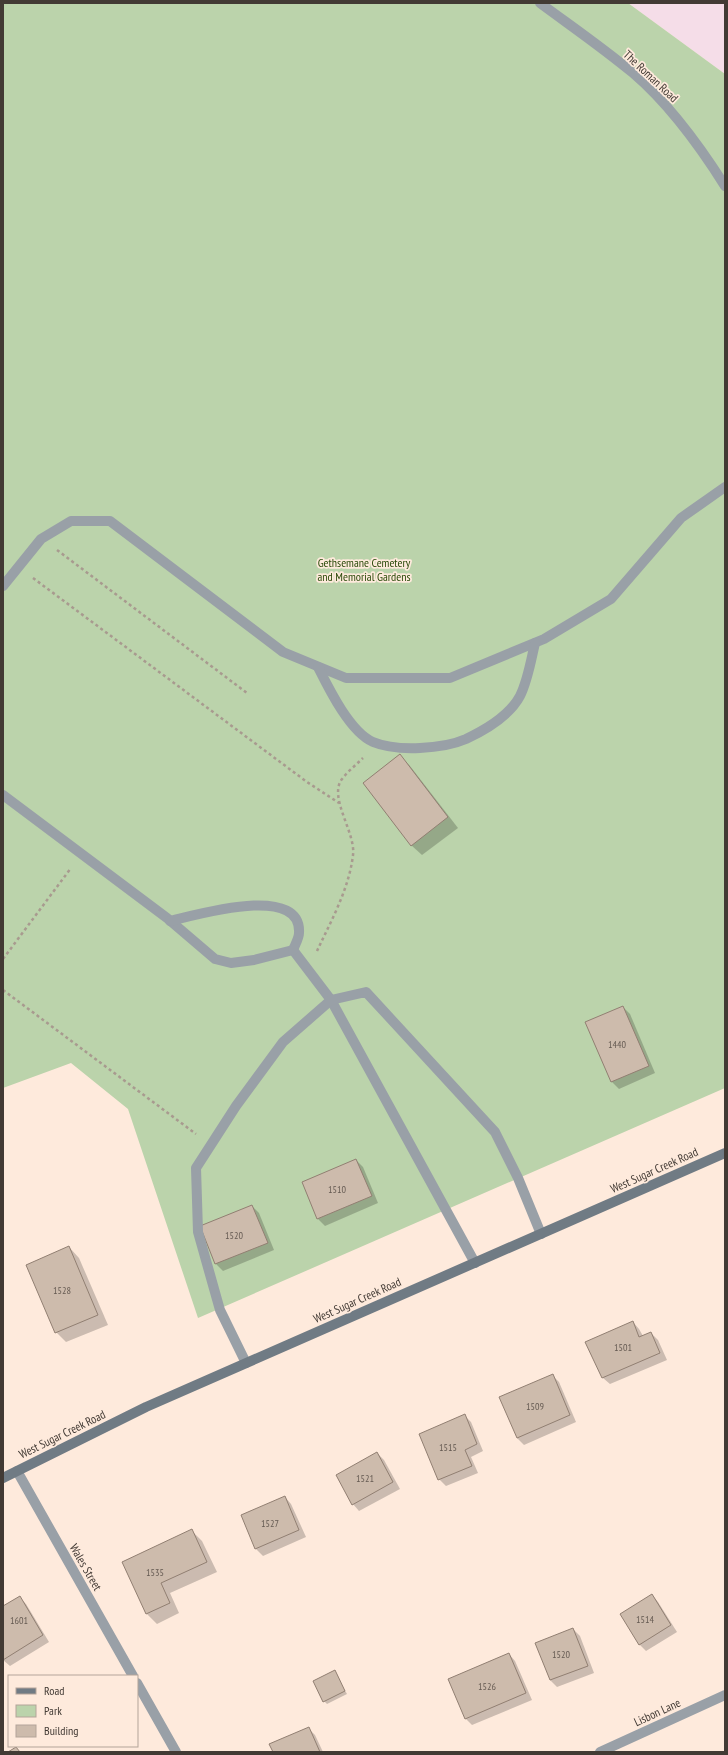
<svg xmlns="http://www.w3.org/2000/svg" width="728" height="1755" viewBox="0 0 728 1755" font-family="'PT Sans Narrow',sans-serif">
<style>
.industrial{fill:#f5dde8}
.green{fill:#bbd3ab}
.shadow{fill:#0003}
.building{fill:#cdbbac;stroke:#917f72}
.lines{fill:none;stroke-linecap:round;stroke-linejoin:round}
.path{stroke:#a89a8f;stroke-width:2.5;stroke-dasharray:3 3;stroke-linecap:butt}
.service{stroke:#99a0a7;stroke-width:10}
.minor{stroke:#99a0a7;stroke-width:10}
.secondary{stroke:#707b84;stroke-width:10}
.labels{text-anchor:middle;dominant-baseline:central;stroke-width:3.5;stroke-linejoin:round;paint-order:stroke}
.number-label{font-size:10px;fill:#655a52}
.street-label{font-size:12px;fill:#423a34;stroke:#feeadc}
.park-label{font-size:12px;fill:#2a4a09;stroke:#feeadc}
</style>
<rect width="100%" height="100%" fill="#feeadc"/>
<path class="industrial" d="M628 3H725V74Z"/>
<path class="green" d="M3 3H628L725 74V1088L198 1318 128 1109 71 1063 3 1088Z"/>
<g class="shadow">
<path d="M400 756 410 766 458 828 422 855 411 845Z"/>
<path d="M623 1007 630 1014 655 1073 619 1089 612 1082 587 1023Z"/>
<path d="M356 1160 363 1167 378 1203 325 1226 318 1219 303 1183Z"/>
<path d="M252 1206 259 1213 274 1250 223 1271 216 1264 201 1227Z"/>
<path d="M69 1247 79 1258 108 1325 66 1342 56 1332Z"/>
<path d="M633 1322 639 1329 643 1336 651 1333 658 1340 667 1360 610 1384 603 1378Z"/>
<path d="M552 1375 559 1382 576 1422 524 1445 517 1438Z"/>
<path d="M464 1415 471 1422 483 1451 471 1457 478 1473 446 1486 439 1479Z"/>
<path d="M377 1453 384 1460 400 1489 359 1511 353 1504Z"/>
<path d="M285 1497 291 1504 306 1537 263 1556 256 1549 242 1515Z"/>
<path d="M192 1531 202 1541 217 1572 170 1593 179 1613 157 1624 146 1613 123 1562Z"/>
<path d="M652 1595 658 1602 677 1632 646 1651 639 1644Z"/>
<path d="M19 1597 26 1604 49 1642 10 1666 3 1660V1608Z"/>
<path d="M573 1629 580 1636 594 1673 557 1687 550 1680 536 1643Z"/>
<path d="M509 1654 515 1661 532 1700 472 1725 465 1718Z"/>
<path d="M334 1672 347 1694 327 1704 324 1701Z"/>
<path d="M308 1728 315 1735 323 1752H274Z"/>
</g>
<g class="building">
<path d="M400 754 448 817 411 846 363 783Z"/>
<path d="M623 1006 649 1066 611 1082 585 1022Z"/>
<path d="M356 1159 372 1196 317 1219 302 1182Z"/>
<path d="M252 1205 268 1243 215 1264 200 1226Z"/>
<path d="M69 1246 98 1315 55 1333 26 1265Z"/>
<path d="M633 1321 639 1337 651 1332 660 1353 602 1378 585 1342Z"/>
<path d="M553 1374 570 1415 517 1438 499 1397Z"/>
<path d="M465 1414 477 1444 465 1450 472 1466 438 1480 419 1434Z"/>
<path d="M377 1452 393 1482 352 1505 336 1475Z"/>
<path d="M285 1496 299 1530 255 1549 241 1515Z"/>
<path d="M192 1529 207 1562 161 1583 170 1603 146 1614 122 1562Z"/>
<path d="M652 1594 671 1625 639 1645 620 1614Z"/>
<path d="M20 1596 43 1635 3 1660V1606Z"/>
<path d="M573 1628 588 1666 550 1680 535 1643Z"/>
<path d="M509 1653 526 1693 465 1719 448 1679Z"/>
<path d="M335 1670 345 1691 323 1702 313 1681Z"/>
<path d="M309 1727 320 1752H273L269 1744Z"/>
<path d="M16 1747 20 1752H8Z"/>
</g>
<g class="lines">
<g class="path">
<path d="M57 550 247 693"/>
<path d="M33 578 307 782 339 803"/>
<path d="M317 951C331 921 349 889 353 855 356 833 328 797 342 779 348 771 356 765 363 758"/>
<path d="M3 959 71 868"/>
<path d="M3 990 196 1134"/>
</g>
<g class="service">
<path d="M3 586 41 539 71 521H110L283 652 346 678H450L544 639 611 599 681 518 725 487"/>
<path d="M318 667C329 689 350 732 373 742 397 752 443 749 466 739 485 730 510 715 520 696 528 680 531 660 535 643"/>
<path d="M3 795 167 918 215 959 231 963 254 960 293 950 331 1000 475 1263"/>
<path d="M170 921C196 915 302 883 299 933 299 938 295 945 293 950"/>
<path d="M246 1363 220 1310 198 1232 196 1168 236 1106 283 1042 331 1000 366 992 495 1132 518 1178 541 1234"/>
</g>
<g class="minor">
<path d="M540 3C571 26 603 48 633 73 667 102 701 148 725 186"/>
<path d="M17 1471 133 1676"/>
<path d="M137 1683 176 1752"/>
<path d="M600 1752 725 1695"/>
</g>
<path class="secondary" d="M3 1478 146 1407 725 1153"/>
</g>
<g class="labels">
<g class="number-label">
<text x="617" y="1044">1440</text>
<text x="337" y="1189">1510</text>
<text x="234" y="1235">1520</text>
<text x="62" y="1290">1528</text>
<text x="623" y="1347">1501</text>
<text x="535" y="1406">1509</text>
<text x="448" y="1447">1515</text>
<text x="365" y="1478">1521</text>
<text x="270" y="1523">1527</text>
<text x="155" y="1572">1535</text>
<text x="645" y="1619">1514</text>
<text x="19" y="1620">1601</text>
<text x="561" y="1654">1520</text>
<text x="487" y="1686">1526</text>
</g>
<g class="street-label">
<text transform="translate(651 76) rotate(43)">The Roman Road</text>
<text transform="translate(654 1170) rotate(-24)">West Sugar Creek Road</text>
<text transform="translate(357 1300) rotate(-24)">West Sugar Creek Road</text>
<text transform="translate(62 1434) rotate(-26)">West Sugar Creek Road</text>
<text transform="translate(86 1567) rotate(60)">Wales Street</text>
<text transform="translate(657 1712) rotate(-25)">Lisbon Lane</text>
</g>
<g class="park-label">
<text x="364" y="562">Gethsemane Cemetery<tspan x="364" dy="14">and Memorial Gardens</tspan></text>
</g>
</g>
<rect width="728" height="1755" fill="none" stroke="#423a34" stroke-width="8"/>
<rect x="8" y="1675" width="130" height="72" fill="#feeadc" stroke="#b3a499"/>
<rect x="16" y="1688" width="20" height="6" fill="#707b84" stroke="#b3a499"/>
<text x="44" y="1695" font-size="12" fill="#423a34">Road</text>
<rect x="16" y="1705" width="20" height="12" fill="#bbd3ab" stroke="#b3a499"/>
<text x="44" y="1715" font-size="12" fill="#423a34">Park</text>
<rect x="16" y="1725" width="20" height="12" fill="#cdbbac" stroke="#b3a499"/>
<text x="44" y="1735" font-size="12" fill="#423a34">Building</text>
</svg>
